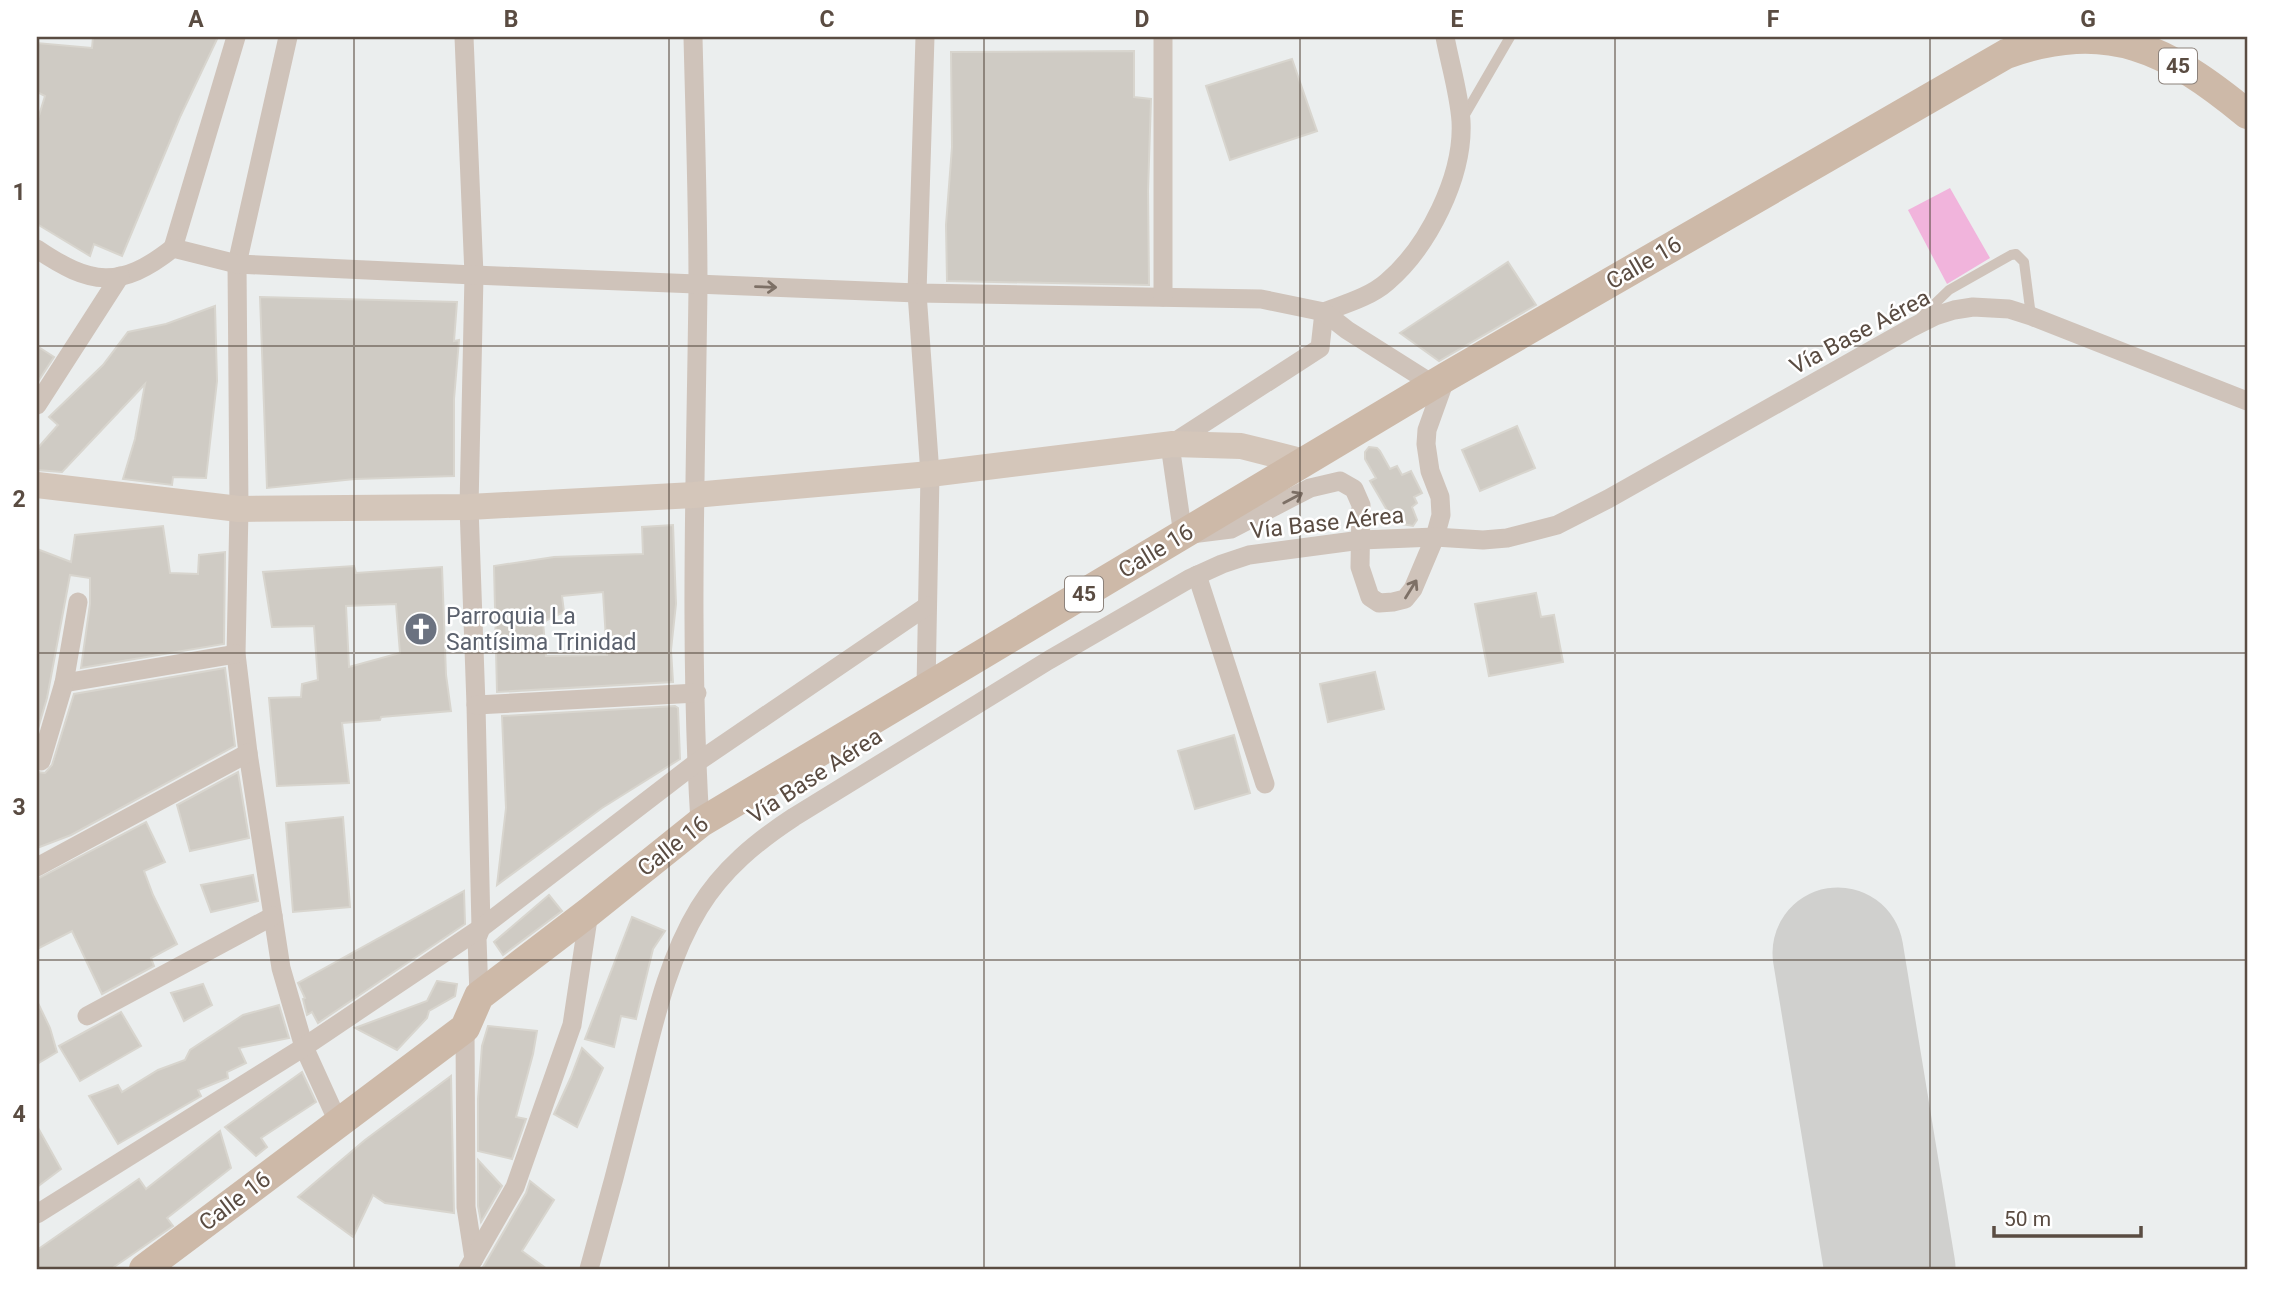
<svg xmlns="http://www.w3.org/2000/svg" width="2284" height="1306" viewBox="0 0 2284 1306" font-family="Roboto,sans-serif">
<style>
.green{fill:#f1b4dc}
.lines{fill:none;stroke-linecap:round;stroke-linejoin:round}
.runway{stroke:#d0d0ce;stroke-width:131}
.building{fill:#cfcbc4;stroke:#d8d5ce;stroke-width:2;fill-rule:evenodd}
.lane{stroke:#cfc3ba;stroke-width:10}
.street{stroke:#cfc3ba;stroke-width:19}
.secondary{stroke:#d4c6ba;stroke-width:26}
.primary{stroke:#cdb9a8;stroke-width:30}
.oneway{stroke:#7d7066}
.grid{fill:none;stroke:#5a4c42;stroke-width:2;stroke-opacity:0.55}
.labels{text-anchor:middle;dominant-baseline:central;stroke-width:5;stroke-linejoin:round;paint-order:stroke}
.shield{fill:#fff;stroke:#8c827b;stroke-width:2}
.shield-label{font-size:21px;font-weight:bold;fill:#5a4c42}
.street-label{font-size:23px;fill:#5a4c42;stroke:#fff}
.worship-label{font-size:23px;fill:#5b616d;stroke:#fff;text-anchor:start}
.neatline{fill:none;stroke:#5a4c42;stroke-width:2.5}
.grid-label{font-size:23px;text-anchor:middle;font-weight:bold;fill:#5a4c42}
</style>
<rect width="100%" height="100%" fill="#ebeeee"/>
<path class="green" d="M1950 188 1990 258 1947 284 1908 210Z"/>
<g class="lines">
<path class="runway" d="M1838 953 1890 1269"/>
</g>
<g class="building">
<path d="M93 37H218L180 117 122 256 94 244 90 256 37 224V122L45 96 37 92V43L92 48Z"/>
<path d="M1134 51V97L1151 99 1148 191 1149 285 947 281 946 225 952 147 951 52Z"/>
<path d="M1292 59 1317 131 1230 160 1206 86Z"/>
<path d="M1508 262 1536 305 1439 361 1400 333Z"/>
<path d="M260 297 457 302 454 341 459 340 454 399V476L355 479 267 488Z"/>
<path d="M215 306 217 381 206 478 173 477 172 485 123 479 135 439 145 384 62 472 37 470V449L58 425 49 417 103 365 128 332 166 324Z"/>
<path d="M37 346 54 357 37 383Z"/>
<path d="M1517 426 1535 468 1480 491 1462 450Z"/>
<path d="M1369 447 1377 448 1380 451 1390 469 1397 466 1402 475 1411 471 1422 493 1414 497 1417 503 1412 507 1417 520 1413 526 1402 524 1395 514 1391 517 1370 481 1376 478 1365 459V452Z"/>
<path d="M673 525 676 604 671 650 673 682 497 692 494 566 554 557 643 554 642 527ZM603 592 607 655 546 656 543 622 564 612 562 596Z"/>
<path d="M163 526 170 573 198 574 199 555 225 552 224 644 81 668 90 604V578L70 575 47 698 37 732V549L71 562 75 535Z"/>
<path d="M354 566 356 573 442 567 446 675 451 711 381 717 380 720 342 723 349 783 277 786 269 698 301 697 302 684 318 680 314 626 272 627 263 572ZM396 604 400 653 349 667 346 606Z"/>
<path d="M1536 593 1541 617 1554 615 1563 662 1489 676 1475 604Z"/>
<path d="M225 668 235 746 71 835 37 848V772L45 773 52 765 74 694Z"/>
<path d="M1375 672 1384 709 1328 722 1320 684Z"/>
<path d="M675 706 678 708 680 759 602 808 497 885 506 808 502 716Z"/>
<path d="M1234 735 1250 793 1195 809 1178 751Z"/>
<path d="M238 772 249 838 190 851 177 805Z"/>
<path d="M343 817 350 907 293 912 286 823Z"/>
<path d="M146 822 165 862 144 871 153 895 177 944 151 958 154 966 102 994 72 931 37 949V879Z"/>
<path d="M253 875 258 901 211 912 201 885Z"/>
<path d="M464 891 465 924 318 1023 312 1012 307 1015 303 999 305 998 298 983Z"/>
<path d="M549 895 562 911 503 955 494 942Z"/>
<path d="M632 917 665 931 653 949 636 1019 621 1016 614 1047 585 1039Z"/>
<path d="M437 981 457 984 455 996 429 1011 427 1018 397 1050 355 1028 427 1001Z"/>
<path d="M203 984 212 1005 184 1021 171 993Z"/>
<path d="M37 1001 50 1028 57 1052 37 1064Z"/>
<path d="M279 1005 289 1038 239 1048 246 1063 227 1072 228 1078 198 1090 201 1096 118 1144 89 1096 118 1085 122 1092 158 1070 185 1060 190 1050 243 1015Z"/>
<path d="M121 1012 141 1046 80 1081 59 1046Z"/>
<path d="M488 1026 537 1031 533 1054 516 1117 526 1119 512 1159 478 1151V1099L482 1046Z"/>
<path d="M582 1048 603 1068 577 1127 554 1114 571 1077Z"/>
<path d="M302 1072 316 1102 261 1138 267 1147 256 1156 225 1127Z"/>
<path d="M451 1076 454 1213 385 1203 373 1195 353 1237 298 1197 365 1140Z"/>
<path d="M37 1126 61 1169 37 1187Z"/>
<path d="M220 1131 231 1168 167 1218 173 1226 111 1269H37V1250L139 1179 146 1189Z"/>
<path d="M478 1160 502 1186 481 1222 478 1206Z"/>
<path d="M530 1181 554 1200 522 1251 547 1269H482L526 1193Z"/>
</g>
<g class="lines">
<g class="lane">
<path d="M1463 118 1510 37"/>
<path d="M1921 317 1949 290 2011 255 2016 254 2024 262 2031 316"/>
</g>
<g class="street">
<path d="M288 37 237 264 239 509 236 654 248 753 281 968 304 1047 339 1124"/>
<path d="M464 37 474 275 469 507 476 705 481 928 477 938 479 996"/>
<path d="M693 37C695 120 698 203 698 286 696 465 689 644 700 823"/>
<path d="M925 37 917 293 930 474 926 688"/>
<path d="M1445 37C1450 64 1459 93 1461 121 1464 176 1428 247 1387 282 1370 297 1345 304 1324 312L1320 348 1170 445 1183 535 1231 529 1310 488 1340 481 1354 489 1361 505 1360 567 1370 597 1379 603 1393 602 1405 599 1413 589 1435 537 1441 515 1440 497 1430 471 1426 444 1427 430 1446 377"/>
<path d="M173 248 236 37"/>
<path d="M37 249C90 285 120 290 173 248L237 264 474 275 917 293 1261 299 1324 312 1347 330 1434 385"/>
<path d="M1163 297V37"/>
<path d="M37 405 120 276"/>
<path d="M1197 575 1265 784"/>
<path d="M64 683 236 654"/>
<path d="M476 705 697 693"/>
<path d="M41 761 64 683 78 602"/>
<path d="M37 867 248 753"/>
<path d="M87 1016 273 916"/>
<path d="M465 1028 466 1207 474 1259"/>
<path d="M37 1214 304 1047 481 928 696 763 927 606"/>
<path d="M468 1269 515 1187 572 1025 589 912"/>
<path d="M589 1269C606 1209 622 1149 637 1089 653 1028 666 962 699 908 723 869 756 842 794 817L1049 660 1189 579 1222 564 1249 555 1361 540 1435 537 1483 540 1507 538 1557 525 1608 499 1911 328 1935 316 1954 310 1973 307 2009 309 2031 316 2247 401"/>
</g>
<path class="secondary" d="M37 485 239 509 469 507 694 495 930 474 1173 444 1241 446 1305 462"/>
<path class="primary" d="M144 1269 465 1028 479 996 589 912 700 823 1446 377 2006 54C2108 18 2168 49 2247 114"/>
</g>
<defs><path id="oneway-shaft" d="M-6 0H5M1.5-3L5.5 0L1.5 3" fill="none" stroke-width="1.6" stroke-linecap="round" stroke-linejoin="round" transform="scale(1.75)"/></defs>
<g class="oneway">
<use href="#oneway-shaft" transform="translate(766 287) rotate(2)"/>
<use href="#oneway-shaft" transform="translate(1293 498) rotate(-28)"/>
<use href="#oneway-shaft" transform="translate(1411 589) rotate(-58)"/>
</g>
<path class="grid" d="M354 37V1269M669 37V1269M984 37V1269M1300 37V1269M1615 37V1269M1930 37V1269M37 346H2247M37 653H2247M37 960H2247"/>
<defs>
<symbol id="church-disc" viewBox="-11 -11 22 22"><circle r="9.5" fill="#6b7280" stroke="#fff"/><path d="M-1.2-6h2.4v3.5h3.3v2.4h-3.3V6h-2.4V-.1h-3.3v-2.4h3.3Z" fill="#fff"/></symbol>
</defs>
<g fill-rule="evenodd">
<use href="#church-disc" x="402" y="610" width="38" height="38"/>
</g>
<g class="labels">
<g class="shield">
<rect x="2159" y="48.5" width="38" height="35" rx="5"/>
<rect x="1065" y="576.5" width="38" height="35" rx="5"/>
</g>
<g class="shield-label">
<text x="2178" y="66">45</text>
<text x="1084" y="594">45</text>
</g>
<g class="street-label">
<text transform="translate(1644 263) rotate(-30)">Calle 16</text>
<text transform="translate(1860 332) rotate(-28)">Vía Base Aérea</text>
<text transform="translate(1327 523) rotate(-6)">Vía Base Aérea</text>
<text transform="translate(1156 551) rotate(-31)">Calle 16</text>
<text transform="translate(815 776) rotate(-33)">Vía Base Aérea</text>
<text transform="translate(673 846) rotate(-38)">Calle 16</text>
<text transform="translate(235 1201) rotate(-37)">Calle 16</text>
</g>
<g class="worship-label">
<text x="446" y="616">Parroquia La<tspan x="446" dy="26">Santísima Trinidad</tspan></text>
</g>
</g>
<rect width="2284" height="1306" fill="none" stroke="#ffffff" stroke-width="77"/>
<path d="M1994 1226v10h147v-10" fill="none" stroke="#5a4c42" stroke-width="3.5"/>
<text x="2004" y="1226" font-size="21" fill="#5a4c42" stroke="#ffffff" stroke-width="5" paint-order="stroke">50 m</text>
<rect x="38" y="38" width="2208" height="1230" class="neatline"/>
<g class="grid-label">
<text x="196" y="27">A</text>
<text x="511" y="27">B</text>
<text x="827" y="27">C</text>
<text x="1142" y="27">D</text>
<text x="1457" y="27">E</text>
<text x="1773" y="27">F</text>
<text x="2088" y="27">G</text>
<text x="19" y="200">1</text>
<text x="19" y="507">2</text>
<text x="19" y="815">3</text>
<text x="19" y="1122">4</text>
</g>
</svg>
